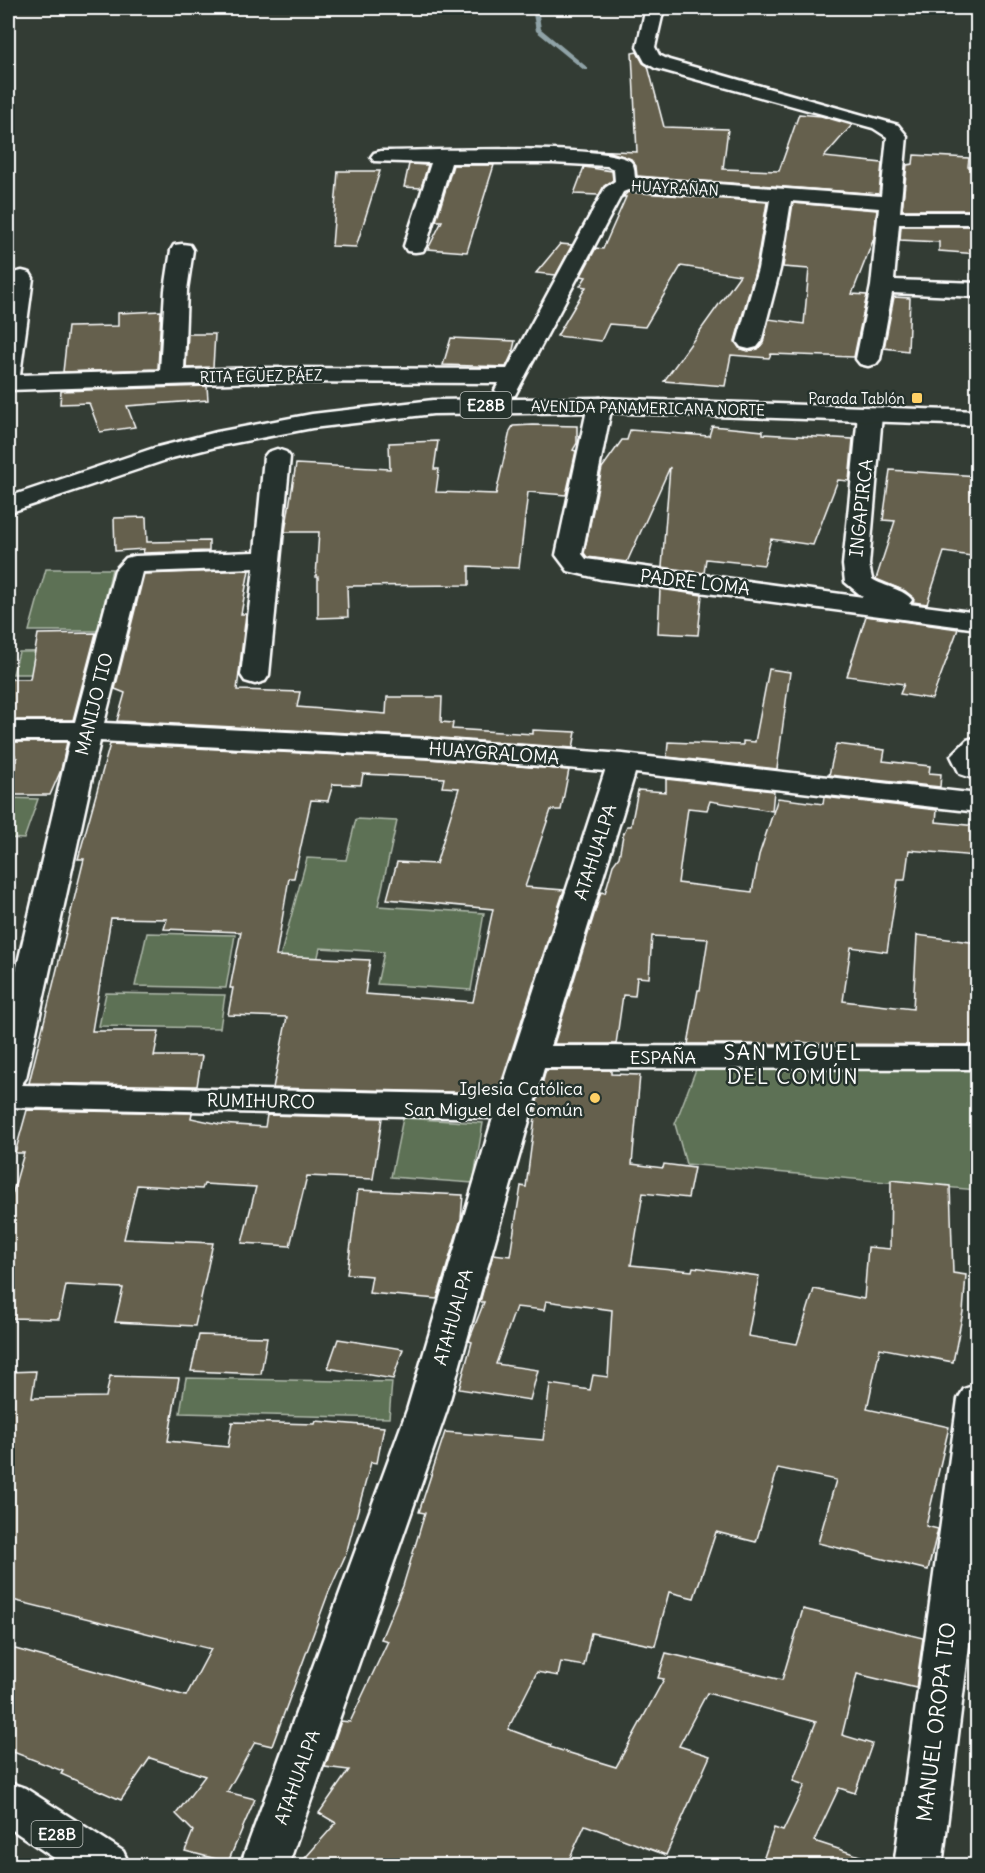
<svg xmlns="http://www.w3.org/2000/svg" width="985" height="1873" viewBox="0 0 985 1873" font-family="Delius,sans-serif">
<style>
.green{fill:#5d7155;stroke:#aeb8aa;stroke-width:1.5}
.lines{fill:none;stroke-linecap:round;stroke-linejoin:round}
.stream{fill:#90a3a7;fill-rule:evenodd}
.building{fill:#65614e;stroke:#fff;stroke-width:1.5;fill-rule:evenodd}
.minor-casing{stroke:#fff;stroke-width:5}
.trunk-casing{stroke:#fff;stroke-width:5}
.minor{fill:#26332d;fill-rule:evenodd}
.trunk{fill:#26332d;fill-rule:evenodd}
.poi-dot{fill:#ffd166;stroke:#26332d;stroke-width:2}
.labels{text-anchor:middle;dominant-baseline:central;stroke-width:5;stroke-linejoin:round;paint-order:stroke}
.far-street-label{font-size:15px;fill:#fff;stroke:#26332d}
.far-poi-label{font-size:15px;fill:#fff;stroke:#26332d;text-anchor:end}
.shield{fill:#26332d;stroke:#bec2c0;stroke-width:1.5}
.shield-label{font-size:16px;font-weight:bold;fill:#fff}
.street-label{font-size:18px;fill:#fff;stroke:#26332d}
.poi-label{font-size:18px;fill:#fff;stroke:#26332d;text-anchor:end}
.quarter-label{font-size:21px;letter-spacing:1.5px;fill:#fff;stroke:#26332d}
.near-street-label{font-size:21px;fill:#fff;stroke:#26332d}
</style>
<rect width="100%" height="100%" fill="#333c34"/>
<filter id="ink" filterUnits="userSpaceOnUse"><feTurbulence type="fractalNoise" baseFrequency=".0167" numOctaves="2"/><feDisplacementMap in="SourceGraphic" scale="12" xChannelSelector="R" yChannelSelector="G"/><feConvolveMatrix kernelMatrix="1 2 1 2 8 2 1 2 1" color-interpolation-filters="sRGB"/></filter>
<g filter="url(#ink)">
<g class="green">
<path d="M46 569H112L98 631H29Z"/>
<path d="M97 651 93 674H13L19 652Z"/>
<path d="M8 798 38 799 24 839 8 838Z"/>
<path d="M356 819 397 821 378 906 484 913 471 990 377 984 384 952 320 948 311 986 273 983 307 858 346 860Z"/>
<path d="M147 933 235 935 226 988 135 986Z"/>
<path d="M106 993 225 995 220 1028 99 1026Z"/>
<path d="M698 1064H977V1190L686 1164 675 1124Z"/>
<path d="M403 1118 483 1123 473 1183 391 1177Z"/>
<path d="M186 1378 392 1382 389 1418 180 1413Z"/>
</g>
<g class="lines">
<path class="stream" d="M532 8H538L541 29 588 68V70H584L536 31Z"/>
</g>
<g class="building">
<path d="M637 52 643 63 648 66 664 127 728 129 723 169 779 171 799 114 821 116 852 125 824 157 882 163 879 194 637 176 636 166 631 159 614 153 590 150 637 152 632 53Z"/>
<path d="M914 155 969 158 968 167H978V210H902L907 165 913 164Z"/>
<path d="M409 164 428 165 421 188 404 187Z"/>
<path d="M453 165H494L467 252 428 249 442 221H436Z"/>
<path d="M584 167 612 171 613 180 604 186 599 195 574 194Z"/>
<path d="M338 171H380L356 247 332 246Z"/>
<path d="M628 192 767 202 756 268 735 341 739 348 748 351 758 349 763 343 769 319 804 324 809 269 783 267 793 203 877 210 874 238 852 294 867 295 854 357 771 354 769 358 731 355 725 386 664 381 740 275 681 266 645 327 609 324 601 341 557 336 586 287 580 286 586 277 581 276 596 248 603 249 626 197H623Z"/>
<path d="M901 226H978V254L939 251V242L900 240Z"/>
<path d="M560 244 572 245 556 275 536 273Z"/>
<path d="M894 297 910 298 908 351 884 348Z"/>
<path d="M161 311 158 369 63 372 68 327 118 326V313Z"/>
<path d="M188 334H215L213 367 186 368Z"/>
<path d="M451 338 515 341 512 354 506 367 443 365Z"/>
<path d="M207 386 208 400 127 406 135 427 100 432 89 403 60 404 61 391Z"/>
<path d="M533 425 577 426V443L573 450 576 451 566 495 528 492 519 568 469 566V585L347 586 348 617 318 618V577H316L319 532H285L296 464 390 469 389 443 438 441 434 469H439L436 492 496 494 510 431 513 426Z"/>
<path d="M712 426 763 431V434L853 439 849 481 838 480 813 545 771 539 764 565 706 559 704 573 662 567 670 467 627 562 587 557 584 553 602 468 622 440H627L630 430 709 436Z"/>
<path d="M890 470 978 476V557L944 552 927 604 913 602 914 598 905 591 876 579 895 521 883 520Z"/>
<path d="M146 517 147 542 209 541V551L143 553 144 549 115 551 114 518Z"/>
<path d="M249 570 241 614H246L237 690 300 692 297 707 386 714 387 697H442L441 722 453 723 452 729 533 734V730L576 732 573 748 427 737 117 721 125 693 115 689 144 574Z"/>
<path d="M660 589 702 595 698 635 658 633Z"/>
<path d="M866 616 958 629 932 699 900 694 904 684 847 676Z"/>
<path d="M96 633 73 720H8V693L11 679H30L38 634Z"/>
<path d="M769 669 790 672 777 769 667 757 668 742 743 745V741L755 742Z"/>
<path d="M8 742H67L61 770 50 795H8L17 758H15V755H8Z"/>
<path d="M110 744 427 759 569 770 561 810H551L525 887 564 890 498 1093 273 1088 287 1017 228 1015 233 988H230L241 932 164 929 167 919 111 918 92 1031H159L154 1056H202L197 1086 29 1083 84 859H78ZM363 774 444 778 442 787 459 788 436 864 397 862 387 899 493 909 473 1002 365 994 370 960 276 956 289 878H294L311 800 328 801 333 784 361 785Z"/>
<path d="M836 744 885 750 883 761 930 766 929 773 941 774 940 787 829 775Z"/>
<path d="M666 779 774 791 772 811 710 801 707 810 688 808 678 883 752 892 759 855 778 798 823 804 824 797 937 810 936 822 977 826 975 856 909 850 905 880H898L887 952 851 947 843 1001 913 1009 917 935 978 943V1045L826 1044 798 1042V1044H688L698 990H700L708 939 652 936 649 978 637 977 635 996 623 995 616 1044H554L601 892 605 893 613 865 619 857 623 835 627 826H631L638 790 666 792Z"/>
<path d="M546 1070H611V1074L640 1075 632 1164 663 1168 664 1164 694 1168 688 1198 643 1193 631 1265 692 1271 693 1267 759 1276 748 1336 797 1344 814 1289 864 1299 868 1247 890 1249 891 1180 950 1186 953 1273 966 1275 963 1312 953 1362 880 1348 867 1409 949 1427 926 1526 938 1529 928 1570 818 1543 836 1480 778 1468 756 1542 716 1532 694 1598 669 1592 655 1646 591 1633 584 1666 561 1662 558 1676 537 1672 508 1729 551 1745 550 1747 616 1767 664 1679 658 1678 666 1653 782 1680 803 1609 923 1638 916 1688 857 1674 842 1735 872 1744 855 1793 839 1788 814 1841 872 1860 871 1866H761L774 1828 783 1831 805 1785 793 1781 816 1722 707 1693 679 1746 710 1756 666 1855 585 1825 566 1866H298L336 1823 319 1813 349 1770 325 1767 341 1721 350 1722 388 1641 381 1639 403 1586 425 1513 419 1512 445 1432 543 1440 550 1384 590 1390 593 1375 608 1377 612 1310 546 1301 544 1310 516 1307 496 1364 538 1370 530 1400 459 1389 472 1342 469 1341 470 1338 484 1302H480L493 1254 510 1256 521 1186 526 1187 537 1102Z"/>
<path d="M27 1110 192 1113 191 1118 219 1124 265 1127 267 1115 382 1118 373 1179 307 1176 290 1246 242 1243 256 1187 204 1184 202 1189 137 1185 124 1239 213 1243 195 1326 115 1322 123 1288 66 1285 59 1319 8 1318V1209L24 1153H15Z"/>
<path d="M358 1190 463 1195 461 1219 437 1299 369 1293 372 1276 347 1274Z"/>
<path d="M199 1335 267 1337 261 1374 191 1371Z"/>
<path d="M338 1339 403 1349 393 1379 328 1368Z"/>
<path d="M36 1371 32 1398 106 1397 110 1376 179 1378 168 1441 228 1447 232 1422 315 1424 316 1421 384 1427 377 1463 371 1462 346 1554 328 1594 272 1746 255 1742 227 1792 255 1799 228 1862 185 1851 193 1831 176 1814 205 1776 150 1758 121 1800 61 1774 63 1771 8 1750V1647L186 1696 211 1649 8 1599V1372Z"/>
</g>
<g class="lines">
<defs>
<g id="minor">
<path d="M646 8H664L655 47 659 55 669 60 898 125 907 136 900 212H978V224H899L894 280 978 283V297L892 293 880 359 876 364 868 366 860 364 856 359 871 286 879 208 791 201 780 269 761 342 757 347 749 349 741 347 737 342 758 269 770 200 628 190 623 192 515 395 507 397 499 395 495 390 499 383 265 382 8 390C8 365 2 291 14 273L22 271 30 273 33 278 20 375 160 371 165 290 171 250 174 245 182 244 190 245 193 250 187 290 184 370 265 368 507 369 605 188 615 181 614 169 607 166 553 163H451L426 246 423 251 415 252 407 251 404 246 431 163 374 161 371 157 374 153 381 151C423 151 604 143 630 161 635 165 634 172 635 178L881 196 887 137 873 128 655 68 645 62 637 47Z"/>
<path d="M600 398 609 400 612 405 582 554 586 559 863 597 845 582 843 565 858 415 861 410 870 408 879 410 882 415 869 565 872 579C884 587 904 589 912 600L909 604 978 613V629L601 579 568 571 556 555 588 405 591 400Z"/>
<path d="M277 449 286 452 290 457 269 675 265 681 255 684 245 681 241 675 254 568 142 572 104 723 427 739 623 754 978 794V812L635 773 551 1046 978 1047V1069L544 1068 447 1410 288 1866H240L407 1410 493 1118 8 1107V1005L70 740H8V722H75L115 570 126 558 135 556 255 552 264 457 268 452ZM100 741 427 757 605 771 500 1095 21 1085 26 1078Z"/>
<path d="M978 737V780L960 774 951 756 967 740Z"/>
<path d="M978 1384V1572L942 1866H894L958 1399 964 1389Z"/>
</g>
<g id="trunk">
<path d="M600 398 978 411V425L600 412 433 414 312 428 219 446 172 458 8 513V497L154 448 217 432 312 414 433 400Z"/>
<path d="M8 1782 25 1788 123 1851 130 1866H66L8 1827Z"/>
</g>
</defs>
<use href="#minor" class="minor-casing"/>
<use href="#trunk" class="trunk-casing"/>
<use href="#minor" class="minor"/>
<use href="#trunk" class="trunk"/>
</g>
</g>
<g class="poi-dot">
<rect x="911" y="392" width="12" height="12" rx="3"/>
<circle cx="595" cy="1098" r="6"/>
</g>
<g class="labels">
<g class="far-street-label">
<text transform="translate(675 188) rotate(3)">HUAYRAÑAN</text>
<text transform="translate(261 376) rotate(-1)">RITA EGÜEZ PÁEZ</text>
<text transform="translate(648 408) rotate(1)">AVENIDA PANAMERICANA NORTE</text>
</g>
<g class="far-poi-label">
<text x="905" y="398">Parada Tablón</text>
</g>
<g class="shield">
<rect x="460.5" y="392" width="51" height="26" rx="4.5"/>
<rect x="31.5" y="1821" width="51" height="26" rx="4.5"/>
</g>
<g class="shield-label">
<text x="486" y="405">E28B</text>
<text x="57" y="1834">E28B</text>
</g>
<g class="street-label">
<text transform="translate(861 508) rotate(-84)">INGAPIRCA</text>
<text transform="translate(695 582) rotate(7)">PADRE LOMA</text>
<text transform="translate(94 704) rotate(-76)">MANIJO TIO</text>
<text transform="translate(494 753) rotate(4)">HUAYGRALOMA</text>
<text transform="translate(595 852) rotate(-72)">ATAHUALPA</text>
<text x="663" y="1057">ESPAÑA</text>
<text transform="translate(261 1101) rotate(1)">RUMIHURCO</text>
<text transform="translate(453 1317) rotate(-74)">ATAHUALPA</text>
<text transform="translate(297 1777) rotate(-70)">ATAHUALPA</text>
</g>
<g class="poi-label">
<text x="583" y="1088">Iglesia Católica<tspan x="583" dy="21">San Miguel del Común</tspan></text>
</g>
<g class="quarter-label">
<text x="793" y="1052">SAN MIGUEL<tspan x="793" dy="24">DEL COMÚN</tspan></text>
</g>
<g class="near-street-label">
<text transform="translate(936 1722) rotate(-83)">MANUEL OROPA TIO</text>
</g>
</g>
<rect width="985" height="1873" fill="none" stroke="#26332d" stroke-width="30"/>
<rect x="15" y="15" width="955" height="1843" fill="none" stroke="#fff" stroke-width="2" filter="url(#ink)"/>
</svg>
